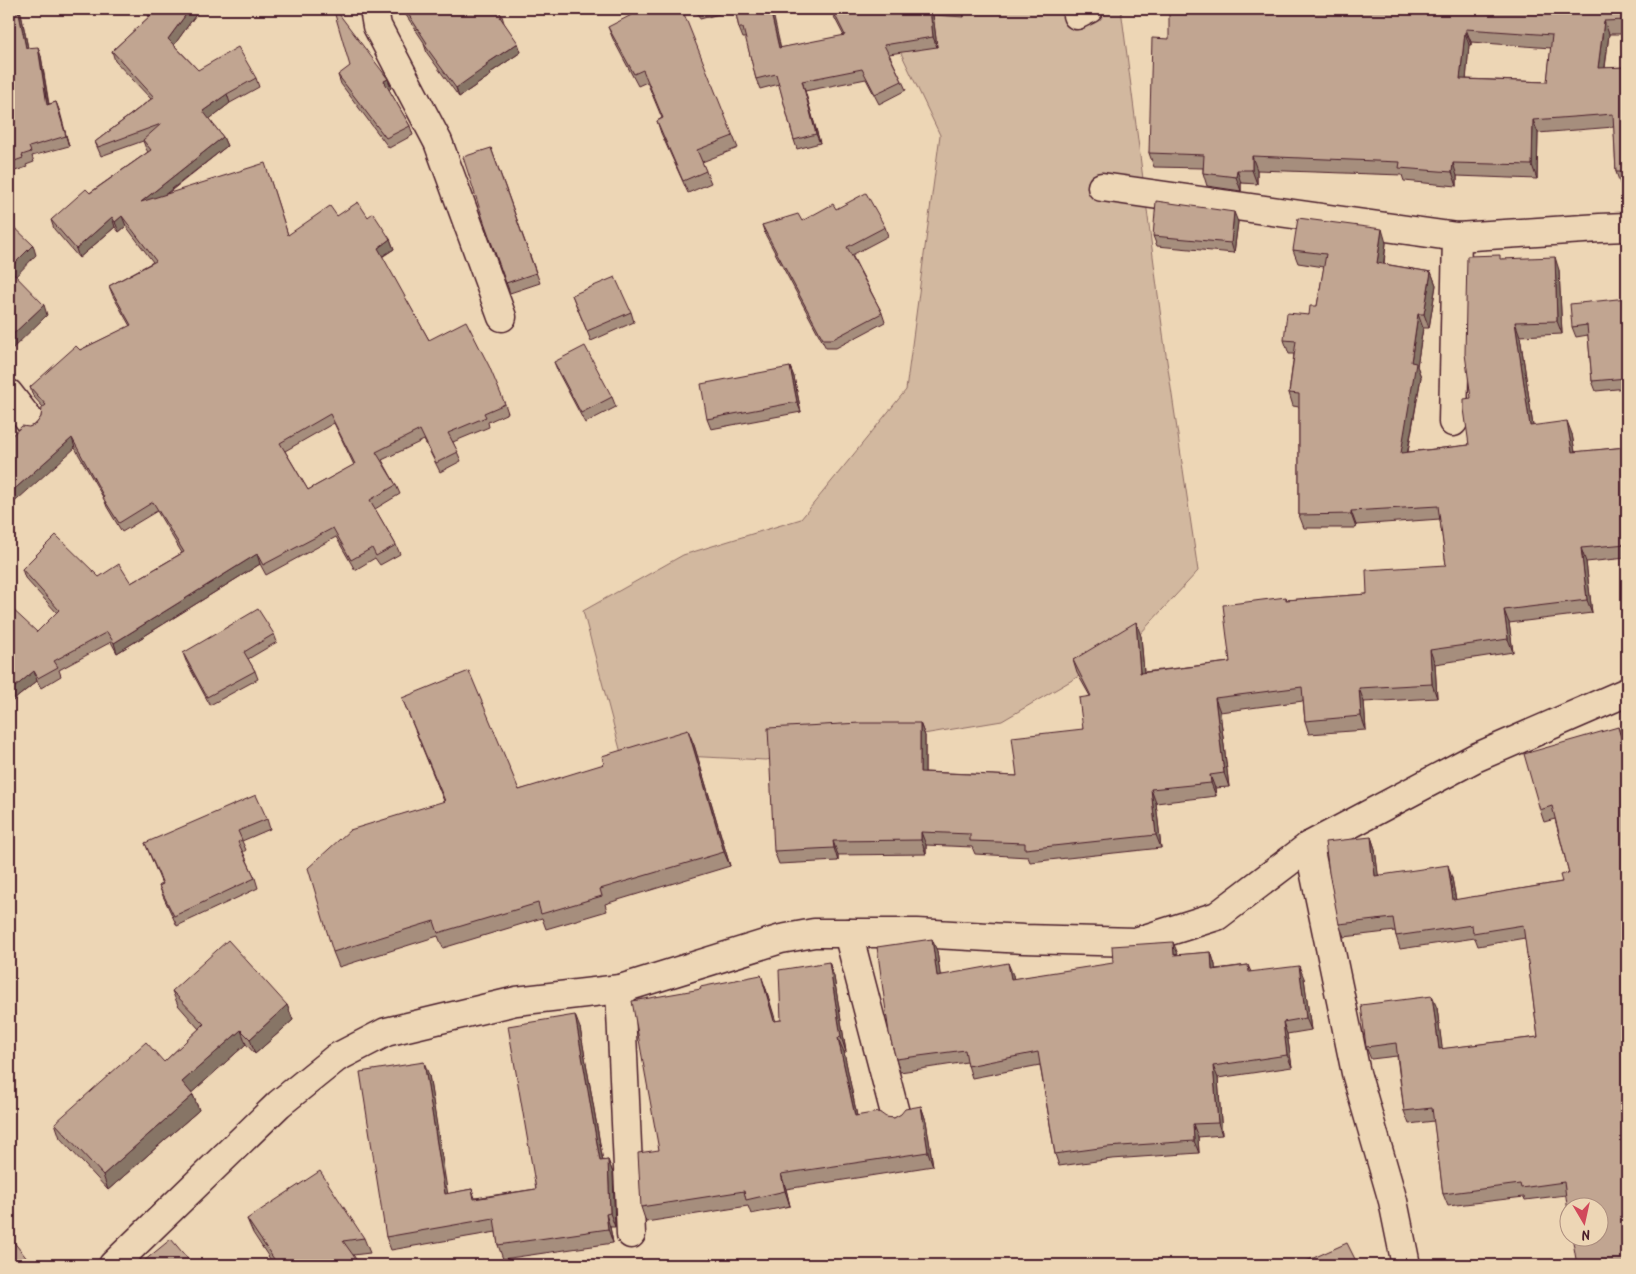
<svg xmlns="http://www.w3.org/2000/svg" width="1636" height="1274" viewBox="0 0 1636 1274" font-family="Kalam,sans-serif">
<style>
.green{fill:#d2b89f;stroke:#8e6c65}
.lines{fill:none;stroke-linecap:round;stroke-linejoin:round}
.minor-casing{stroke:#4a1f2b;stroke-width:31}
.minor{stroke:#edd6b5;stroke-width:28}
.wall{fill:#a68e7d;stroke:#4a1f2b;fill-rule:evenodd}
.shaded-wall{fill:#877466;stroke:#4a1f2b}
.building{fill:#c1a591;stroke:#4a1f2b;fill-rule:evenodd}
</style>
<rect width="100%" height="100%" fill="#edd6b5"/>
<filter id="ink" filterUnits="userSpaceOnUse"><feTurbulence type="fractalNoise" baseFrequency=".02" numOctaves="2"/><feDisplacementMap in="SourceGraphic" scale="10" xChannelSelector="R" yChannelSelector="G"/><feConvolveMatrix kernelMatrix="1 2 1 2 8 2 1 2 1" color-interpolation-filters="sRGB"/></filter>
<g filter="url(#ink)">
<path class="green" d="M880 9H1121L1164 341 1198 571 1127 648 1002 721 766 760 621 753 583 611 683 555 801 519 906 390 940 135Z"/>
<g class="lines">
<defs>
<g id="minor">
<path d="M374 9 377 26 438 142 502 317"/>
<path d="M1077 15 1089 9"/>
<path d="M1102 187 1457 237 1600 228 1627 227"/>
<path d="M9 394 30 421"/>
<path d="M1453 422 1457 237"/>
<path d="M1309 846 1356 1073 1393 1201 1406 1265"/>
<path d="M848 933 896 1117"/>
<path d="M620 989 631 1234"/>
<path d="M113 1265 279 1104 336 1058 386 1032 516 1001 620 989 781 939 814 933H917L1024 939 1135 942 1217 916 1309 846 1475 758 1627 692"/>
</g>
</defs>
<use href="#minor" class="minor-casing"/>
<use href="#minor" class="minor"/>
</g>
<g class="wall">
<path d="M9 9H20L28 48 41 56 49 104 56 102 69 146 32 156 34 162 26 165 27 167 9 173Z"/>
<path d="M200 9 174 45 198 70 256 78 259 87 230 103 209 119 223 137 227 146 167 194 268 173 288 235 337 216 368 217 390 239 394 249 382 257 429 340 505 404 508 413 488 422 489 427 453 442 461 461 440 472 424 440 382 460 396 485 400 494 375 509 396 545 400 554 380 565 375 558 355 570 336 537 266 575 260 564 117 653 111 642 59 670 61 676 41 688 37 681 9 704 37 632 57 613 25 578 22 569 99 577 131 583 182 553 157 511 122 532 107 507 104 499 75 448 29 427 36 424 41 417 43 407 33 396 30 387 80 350 130 326 113 296 109 286 153 262 126 226 119 232 115 227 79 258 54 229 51 220 148 152 146 149 143 141 101 156 95 142 151 99 115 61 112 51 149 17 148 15ZM334 423 354 465 308 490 285 451Z"/>
<path d="M402 9H497L502 16 504 23 521 52 490 73 491 75 459 97 427 53 424 44H425Z"/>
<path d="M696 9H726L727 12 700 19Z"/>
<path d="M735 9 781 48 844 36 830 9H964V17L933 15 937 47 889 54 902 81 906 90 879 104 866 79 805 91 820 143 797 149 794 140 779 84 760 89 756 79 746 38H743L739 28Z"/>
<path d="M1627 9V34H1609L1605 68 1627 67V186H1621L1616 172 1614 127 1538 133 1537 179 1457 176V186L1404 181 1402 175 1257 170V184L1241 183V191L1207 186 1203 173V168L1154 167 1149 153 1169 39ZM1471 42 1551 48 1547 82 1466 79 1469 45H1471Z"/>
<path d="M608 27 733 136 738 148 702 162 711 183 688 193 661 133 657 121 662 118 647 82 638 86 613 39Z"/>
<path d="M338 75 388 79 391 88 389 90 410 126 413 135 389 148 341 84Z"/>
<path d="M491 148 540 283 510 293 484 222Z"/>
<path d="M836 209 885 227 888 236 852 255 882 313 885 322 836 348H826L765 234 762 225 802 221Z"/>
<path d="M1238 222 1234 253 1157 246 1153 236Z"/>
<path d="M1386 243 1384 264 1431 272 1436 285 1429 328H1423L1417 366 1421 377 1408 452 1469 445 1471 398 1502 259 1559 270 1562 334 1520 336 1533 426 1572 434 1575 452 1627 447V558L1586 562 1592 613 1509 623 1513 652 1435 664 1437 698 1364 702 1366 730 1309 734 1305 721 1303 701 1220 712 1229 787 1215 788 1216 796 1156 803 1161 848 1030 862 1028 857 975 854 972 847 926 845V854L838 855V861L779 864 774 851 920 723 925 736V772L1017 776 1083 729 1090 696 1077 673 1073 660 1141 636 1144 672 1230 662 1286 597 1287 600 1367 594 1446 565 1440 519 1356 525V528H1304L1299 515V407L1293 406 1289 393 1294 354H1289L1284 340 1317 306 1324 267 1298 263 1293 250Z"/>
<path d="M572 295 631 312 634 322 591 341Z"/>
<path d="M1627 298V388L1596 391 1592 381 1588 335 1576 337 1572 327Z"/>
<path d="M554 362 612 397 616 407 585 423 558 372Z"/>
<path d="M790 367 794 377 801 412 711 429 707 419Z"/>
<path d="M274 634 277 642 248 659 255 671 258 679 210 705 186 661 183 653Z"/>
<path d="M402 698 519 790 694 745 730 866 605 904 607 911 546 929 542 918 443 948 438 936 339 967 333 952 444 801Z"/>
<path d="M1618 727 1623 739 1566 1195 1525 1200 1524 1197 1448 1206 1443 1194 1434 1121 1409 1124 1404 1111 1397 1056 1371 1059 1366 1047 1437 1008 1442 1049 1538 1037 1525 938 1478 946 1475 938 1400 949 1396 936 1395 931 1344 937 1339 924 1371 837 1375 849 1378 875 1452 878 1456 900 1562 882 1569 873 1555 819 1544 822 1540 810Z"/>
<path d="M267 819 270 829 242 841 246 850 243 852 255 878 258 888 177 926 163 896 159 886 162 884 145 843Z"/>
<path d="M937 951 940 975H1013V979L1178 955 1211 952 1215 965V969L1248 965 1251 972 1304 978 1311 1030 1287 1034 1292 1067 1218 1078 1222 1135 1198 1137 1199 1153 1112 1159 1059 1166 1055 1154 1040 1065 972 1078 967 1062 900 1072 896 1059Z"/>
<path d="M829 962 834 977 846 1052H844L857 1116 894 1118 921 1106 926 1121 933 1166 786 1189 790 1206 751 1214 748 1206 646 1222 641 1207 659 1150 766 989 775 1021 781 1020Z"/>
<path d="M172 991 287 1005 293 1020 255 1054 246 1044 191 1093 193 1095 199 1110 108 1190 60 1138 55 1123 164 1062 199 1029 178 1005Z"/>
<path d="M580 1028 603 1161 608 1160 613 1173 615 1227H610L613 1243 503 1259 498 1245 496 1232 391 1250 386 1237 429 1075 447 1194 472 1189 475 1198 536 1189Z"/>
<path d="M247 1219 364 1238 370 1253 353 1255 359 1265H274L253 1233Z"/>
</g>
<g class="shaded-wall">
<path d="M18 9H20L30 58 26 48Z"/>
<path d="M190 9H200L172 48 168 39Z"/>
<path d="M770 9H772L783 58 779 48Z"/>
<path d="M930 9H931L933 15 937 47 933 37Z"/>
<path d="M961 9H964V17Z"/>
<path d="M1604 21 1609 34 1603 82 1598 68Z"/>
<path d="M1466 29 1471 42V45L1466 32Z"/>
<path d="M1465 32 1469 45 1465 93 1460 79Z"/>
<path d="M518 43 521 52 490 73 491 75 459 97 456 88 486 64Z"/>
<path d="M38 47 41 56 50 114 47 105Z"/>
<path d="M388 79 391 88 388 91 384 81Z"/>
<path d="M802 81 805 91 820 143 816 134Z"/>
<path d="M227 94 230 103 207 121 203 111Z"/>
<path d="M56 102 60 112 69 146 66 136Z"/>
<path d="M1533 120 1538 133 1537 179 1532 165Z"/>
<path d="M223 137 227 146 144 211 141 202Z"/>
<path d="M1252 156 1257 170V184L1252 170Z"/>
<path d="M1453 163 1457 176V186L1452 172Z"/>
<path d="M1237 170 1241 183V191L1236 177Z"/>
<path d="M1234 212 1238 222 1234 253 1231 243Z"/>
<path d="M122 216 126 226 119 232 115 222Z"/>
<path d="M112 217 115 227 79 258 76 249Z"/>
<path d="M1382 229 1386 243 1382 277 1377 263Z"/>
<path d="M390 239 394 249 381 257 378 248Z"/>
<path d="M33 245 36 255 13 279 9 269Z"/>
<path d="M1555 257 1559 270 1562 334 1557 321Z"/>
<path d="M1431 272 1436 285 1429 328 1424 314Z"/>
<path d="M44 305 47 315 9 352V338Z"/>
<path d="M1418 314 1423 328 1417 366 1421 377 1405 466 1401 453 1411 362Z"/>
<path d="M1515 322 1520 336 1535 440 1530 426Z"/>
<path d="M790 367 794 377 801 412 797 402Z"/>
<path d="M1567 421 1572 434 1577 465 1572 452Z"/>
<path d="M72 438 75 448 9 507V494Z"/>
<path d="M1351 511 1356 525V528L1351 514Z"/>
<path d="M1581 548 1586 562 1592 613 1587 600Z"/>
<path d="M257 554 260 564 117 653 114 643Z"/>
<path d="M1504 610 1509 623 1513 652 1508 639Z"/>
<path d="M1136 622 1141 636 1145 686 1140 673Z"/>
<path d="M1430 650 1435 664 1437 698 1432 684Z"/>
<path d="M34 671 37 681 9 704V692Z"/>
<path d="M1359 688 1364 702 1366 730 1361 716Z"/>
<path d="M1215 698 1220 712 1229 787 1224 773Z"/>
<path d="M920 723 925 736V785L920 772Z"/>
<path d="M1618 727 1623 739 1627 756V759Z"/>
<path d="M688 730 694 745 730 866 724 852Z"/>
<path d="M1210 775 1215 788 1216 796 1211 783Z"/>
<path d="M1151 789 1156 803 1161 848 1156 835Z"/>
<path d="M921 832 926 845V854L921 840Z"/>
<path d="M1371 837 1375 849 1380 889 1375 876Z"/>
<path d="M833 841 838 855V861L834 848Z"/>
<path d="M1448 865 1452 878 1458 913 1453 900Z"/>
<path d="M932 939 937 951 942 988 937 976Z"/>
<path d="M1173 942 1178 954 1174 955Z"/>
<path d="M1211 952 1215 965 1216 982 1212 970Z"/>
<path d="M829 962 834 977 846 1052 841 1037Z"/>
<path d="M1008 963 1013 975 1016 991 1011 979Z"/>
<path d="M1299 966 1304 978 1311 1030 1306 1018Z"/>
<path d="M761 975 766 989 780 1035 774 1021Z"/>
<path d="M1432 996 1437 1008 1444 1062 1439 1049Z"/>
<path d="M287 1005 293 1020 255 1054 250 1039Z"/>
<path d="M575 1015 580 1028 605 1174 600 1161Z"/>
<path d="M1283 1022 1287 1034 1292 1067 1287 1055Z"/>
<path d="M241 1030 246 1044 187 1097 182 1082Z"/>
<path d="M838 1038 844 1052 860 1131 855 1116Z"/>
<path d="M424 1062 429 1075 450 1208 445 1194Z"/>
<path d="M1213 1066 1218 1078 1222 1135 1218 1123Z"/>
<path d="M193 1095 199 1110 108 1190 103 1175Z"/>
<path d="M921 1106 926 1121 933 1166 928 1152Z"/>
<path d="M1193 1124 1198 1137 1199 1153 1194 1141Z"/>
<path d="M608 1160 613 1173 615 1227 610 1213Z"/>
<path d="M781 1174 786 1189 790 1206 785 1191Z"/>
<path d="M606 1214 610 1227 613 1243 608 1229Z"/>
</g>
<g class="building">
<path d="M9 9H18L26 48 38 47 47 105 56 102 66 136 29 147 31 152 22 155 23 158 9 163Z"/>
<path d="M152 9H190L168 39 198 70 238 47 256 78 227 94 203 111 223 137 141 202 265 163 288 235 330 206 337 216 358 202 368 217 373 213 390 239 378 248 429 340 466 321 489 366 505 404 484 413 486 417 448 433 458 452 436 463 420 430 376 452 396 485 370 500 396 545 376 556 372 548 351 560 333 528 263 565 257 554 114 643 107 632 54 661 58 667 38 678 34 671 9 692V606L37 632 59 610 22 569 56 535 99 577 119 564 131 583 184 552 153 502 119 523 103 498 104 497 72 438 9 494V438L22 426 29 427 36 424 41 417 42 408 46 405 30 387 76 346 80 350 131 325 109 286 156 261 122 216 115 222 112 217 76 249 51 220 86 189 90 193 151 150 143 140 161 124 98 147 95 142 154 97 112 51 151 15H148ZM330 414 355 464 308 490 280 443Z"/>
<path d="M405 9H497L502 16 500 17 518 43 486 64 487 66 456 88 424 44 427 43Z"/>
<path d="M643 9H682L733 136 697 150 706 171 683 181 657 121 663 118 643 70 634 74 608 27Z"/>
<path d="M735 9H770L779 48 845 35 832 9H930L933 37 884 45 902 81 875 94 862 69 802 81 816 134 794 140 776 74 756 79 743 28H739Z"/>
<path d="M1169 9H1627V20L1604 21 1598 68 1627 67V172H1616L1613 114 1533 120 1532 165 1453 163 1452 172 1399 168 1400 162 1252 156V170H1237L1236 177 1203 173 1204 155 1149 153 1152 38 1169 39ZM1466 29 1552 35 1547 82 1460 79 1465 32H1466Z"/>
<path d="M336 10 388 79 384 81 410 126 386 138 338 75 350 66 334 11Z"/>
<path d="M491 148 536 273 506 283 484 222 463 157Z"/>
<path d="M866 193 885 227 847 247 882 313 833 339H823L762 225 798 214 802 221 833 204 836 209Z"/>
<path d="M1156 201 1234 212 1231 243 1153 236Z"/>
<path d="M1298 218 1382 229 1377 263 1431 272 1424 314H1418L1411 362 1416 363 1401 453 1469 445 1464 409V399L1471 398 1465 354 1467 256 1500 255V259L1555 257 1557 321 1515 322 1530 426 1567 421 1572 452 1627 447V544L1581 548 1587 600 1504 610 1508 639 1430 650 1432 684 1359 688 1361 716 1305 721 1302 687 1215 698 1224 773 1210 775 1211 783 1151 789 1156 835 1025 849V843L970 841V834L921 832V840L833 841 834 848 774 851 768 728 860 723H920V772L1017 776 1012 737 1083 729 1079 698 1091 696 1073 660 1136 622 1140 673 1230 662 1223 605 1286 597V600L1367 594 1366 570 1446 565 1438 506 1351 511V514L1299 515V394L1289 393 1296 341 1284 340 1287 313 1309 315 1310 306H1317L1326 254 1293 250Z"/>
<path d="M9 222 33 245 9 269 44 305 9 338Z"/>
<path d="M615 277 631 312 587 331 572 295Z"/>
<path d="M1627 298V378L1592 381 1587 325 1572 327 1570 304Z"/>
<path d="M585 346 612 397 581 413 554 362Z"/>
<path d="M790 367 797 402 707 419 701 384Z"/>
<path d="M258 609 274 634 244 652 255 671 207 697 183 653Z"/>
<path d="M469 671 519 790 604 764 602 756 688 730 724 852 600 889 602 896 541 914 538 903 438 933 434 921 333 952 308 868 350 830 445 801 402 698Z"/>
<path d="M1618 727 1627 759V1265H1577L1572 1236H1598V1206H1568V1212L1564 1182 1521 1188 1520 1184 1443 1194 1432 1108 1404 1111 1396 1043 1366 1047 1361 1005 1432 996 1439 1049 1538 1037 1523 925 1473 933 1472 925 1396 936 1393 918 1339 924 1329 873 1325 842 1371 837 1375 876 1448 865 1453 900 1562 882 1560 875 1569 873 1552 806 1540 810 1524 754Z"/>
<path d="M256 795 267 819 238 831 242 840 238 842 255 878 174 916 159 886 163 884 145 843Z"/>
<path d="M932 939 937 976 1008 963 1011 979 1113 963 1112 946 1173 942 1174 955 1211 952 1212 970 1248 965 1249 972 1299 966 1306 1018 1283 1022 1287 1055 1213 1066 1218 1123 1193 1124 1194 1141 1107 1147 1055 1154 1038 1052 968 1066 965 1050 896 1059 889 1033 877 947Z"/>
<path d="M228 940 287 1005 250 1039 241 1030 182 1082 193 1095 103 1175 55 1123 146 1042 164 1062 204 1024 172 991Z"/>
<path d="M829 962 841 1037 838 1038 855 1116 879 1112 886 1117 894 1118 901 1114 905 1109 921 1106 928 1152 781 1174 785 1191 746 1200 744 1191 641 1207 638 1153 659 1150 632 1001 701 989 700 987 761 975 774 1021 781 1020 779 970Z"/>
<path d="M575 1015 600 1161 608 1160 610 1213 606 1214 608 1229 498 1245 494 1218 386 1237 360 1072 424 1062 445 1194 472 1189 474 1199 536 1189 508 1026Z"/>
<path d="M320 1171 364 1238 343 1241 358 1262 354 1265H278L247 1219Z"/>
<path d="M9 1236 32 1265H9Z"/>
<path d="M171 1239 193 1265H147L144 1261Z"/>
<path d="M1347 1243 1358 1265H1301L1300 1264Z"/>
</g>
</g>
<rect width="1636" height="1274" fill="none" stroke="#edd6b5" stroke-width="30"/>
<rect x="15" y="15" width="1606" height="1244" fill="none" stroke="#4a1f2b" stroke-width="2" filter="url(#ink)"/>
<g transform="translate(1584 1222) rotate(171)"><circle r="24" fill="#edd6b5" stroke="#ac8d7e"/>
<path d="M0-4L9 19L0 12L-9 19Z" fill="#d1495b"/>
<text y="-8" font-size="14" font-weight="bold" text-anchor="middle" fill="#4a1f2b">N</text>
</g>
</svg>
